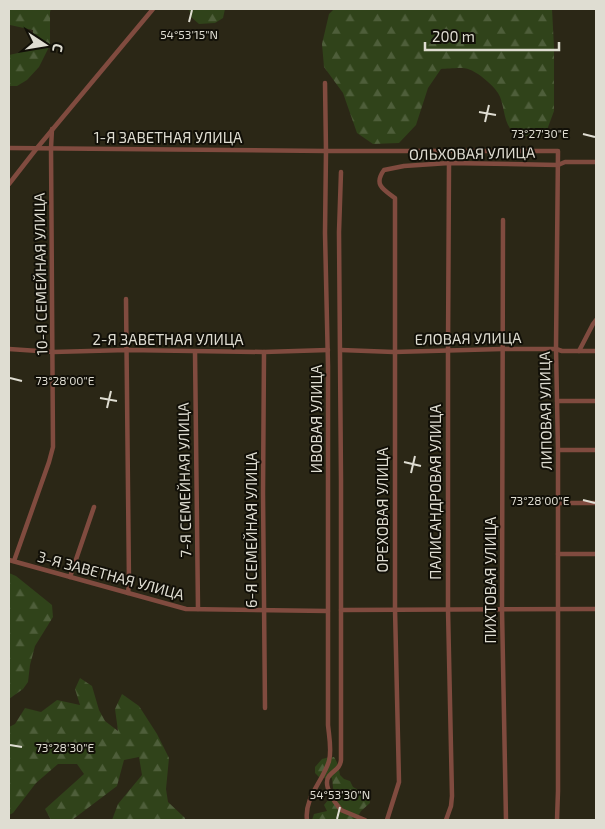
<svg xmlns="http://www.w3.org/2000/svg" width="605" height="829" viewBox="0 0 605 829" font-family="'Exo 2',sans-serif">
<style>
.forest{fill:url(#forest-firs)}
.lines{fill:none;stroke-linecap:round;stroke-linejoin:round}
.street{stroke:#804b3f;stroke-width:4.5}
.ticks{fill:none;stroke:#dfddd2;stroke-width:2}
.labels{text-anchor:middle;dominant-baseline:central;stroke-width:4;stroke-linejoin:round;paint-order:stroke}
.street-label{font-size:15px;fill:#dfddd2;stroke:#121008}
.ticks-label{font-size:12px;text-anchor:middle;fill:#dfddd2;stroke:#121008;stroke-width:4;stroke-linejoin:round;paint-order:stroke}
</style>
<defs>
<pattern id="forest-firs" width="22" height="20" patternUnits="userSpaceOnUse" patternTransform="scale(1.25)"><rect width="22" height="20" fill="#30431a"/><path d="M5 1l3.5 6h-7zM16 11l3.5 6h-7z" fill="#4e5e3a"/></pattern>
</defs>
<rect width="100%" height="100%" fill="#2b2716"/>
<g class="forest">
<path d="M10 9H51L50 12V45L39 67 27 80 17 86H9V55L18 53 33 45V30L10 25Z"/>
<path d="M189 9H225L223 18 215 23 199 24 191 17Z"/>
<path d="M334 9H552L554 47V111L547 130 540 136C533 136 524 137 517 134 502 127 506 106 498 93 493 85 478 72 468 69 462 67 448 69 441 69L428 88 416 125 399 143 373 144 357 133 343 93 324 67 322 44 329 14Z"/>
<path d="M9 573 16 576 52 605 53 617 35 646 30 665 28 682 23 689 9 699Z"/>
<path d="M80 678 92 686 99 710 105 721 118 731 115 709 122 694 139 706 157 734 169 758 166 789 168 802 185 818V820H112L118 804 142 775 139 757 124 760 117 786 72 820H51L45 809 84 774 77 764H58L36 783 13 813 9 815V727L15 724 25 708 41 712 57 700 80 705 75 689Z"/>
<path d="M330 757H334C338 763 339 768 340 775L344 779 350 781 353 787 369 796 370 803 361 811 356 820H312L314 814 327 811 324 805 328 800 334 797 332 778H320L315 773V767L322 759Z"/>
</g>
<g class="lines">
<g class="street">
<path d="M9 148 326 151H558L556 349 558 450V791L557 820"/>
<path d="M341 172 339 232 341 480V760C340 769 334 770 329 776 322 785 335 803 341 810L365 820"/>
<path d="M9 184 37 148 153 9"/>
<path d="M503 220 502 610 506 820"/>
<path d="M126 299 129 583 128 593"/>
<path d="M9 349 53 352 127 350 264 352 328 350"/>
<path d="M341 350 394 352 502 349H556L562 351H596"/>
<path d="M195 351 198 609"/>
<path d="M579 351 593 324 596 320"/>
<path d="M264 352 263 493 265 708"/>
<path d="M557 401H596"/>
<path d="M558 450H596"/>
<path d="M558 503H596"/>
<path d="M558 554H596"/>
<path d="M9 560 186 609 328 611"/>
<path d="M14 561 49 462 53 447 51 148 52 129"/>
<path d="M70 577 94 507"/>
<path d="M341 610 596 609"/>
<path d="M307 820C304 798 323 781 329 761 332 750 329 736 328 725V366L325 233 326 151 325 83"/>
<path d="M387 820 399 782 395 609V198C384 190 373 185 384 170L404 166 449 163 558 165 565 162H596"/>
<path d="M446 820 451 806 452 796 448 609V350L449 163"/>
</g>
</g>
<path class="ticks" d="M189 22 192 10M479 112 496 115M485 122 489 105M583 134 595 137M10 378 22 381M100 398 117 401M107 408 111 391M404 462 421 466M411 473 415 456M583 500 595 503M10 745 22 747M337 819 340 807"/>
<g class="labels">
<g class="street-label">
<text x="168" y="137">1-Я ЗАВЕТНАЯ УЛИЦА</text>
<text transform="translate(472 153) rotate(-1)">ОЛЬХОВАЯ УЛИЦА</text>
<text transform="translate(40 274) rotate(-91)">10-Я СЕМЕЙНАЯ УЛИЦА</text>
<text transform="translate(468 338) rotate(-1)">ЕЛОВАЯ УЛИЦА</text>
<text x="168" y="339">2-Я ЗАВЕТНАЯ УЛИЦА</text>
<text transform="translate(545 411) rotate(-91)">ЛИПОВАЯ УЛИЦА</text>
<text transform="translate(316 419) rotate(-90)">ИВОВАЯ УЛИЦА</text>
<text transform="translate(184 480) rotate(-91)">7-Я СЕМЕЙНАЯ УЛИЦА</text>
<text transform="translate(435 492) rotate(-90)">ПАЛИСАНДРОВАЯ УЛИЦА</text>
<text transform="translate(382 510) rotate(-90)">ОРЕХОВАЯ УЛИЦА</text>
<text transform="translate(251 530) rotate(-90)">6-Я СЕМЕЙНАЯ УЛИЦА</text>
<text transform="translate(111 575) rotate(15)">3-Я ЗАВЕТНАЯ УЛИЦА</text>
<text transform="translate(490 580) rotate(-90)">ПИХТОВАЯ УЛИЦА</text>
</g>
</g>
<g class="ticks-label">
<text x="189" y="39">54°53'15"N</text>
<text x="540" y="138">73°27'30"E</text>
<text x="65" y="385">73°28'00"E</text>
<text x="540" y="505">73°28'00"E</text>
<text x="65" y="752">73°28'30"E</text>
<text x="340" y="799">54°53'30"N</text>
</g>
<rect width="605" height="829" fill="none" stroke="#dfddd2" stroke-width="20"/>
<g transform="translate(45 45) rotate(102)" stroke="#121008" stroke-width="4" paint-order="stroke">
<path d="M0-4L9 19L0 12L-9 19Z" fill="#dfddd2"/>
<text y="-8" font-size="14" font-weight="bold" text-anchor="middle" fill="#dfddd2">С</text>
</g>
<path d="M425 42v8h134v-8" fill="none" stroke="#dfddd2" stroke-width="2.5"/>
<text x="432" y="42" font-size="15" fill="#dfddd2" stroke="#121008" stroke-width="4" paint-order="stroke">200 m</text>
</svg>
